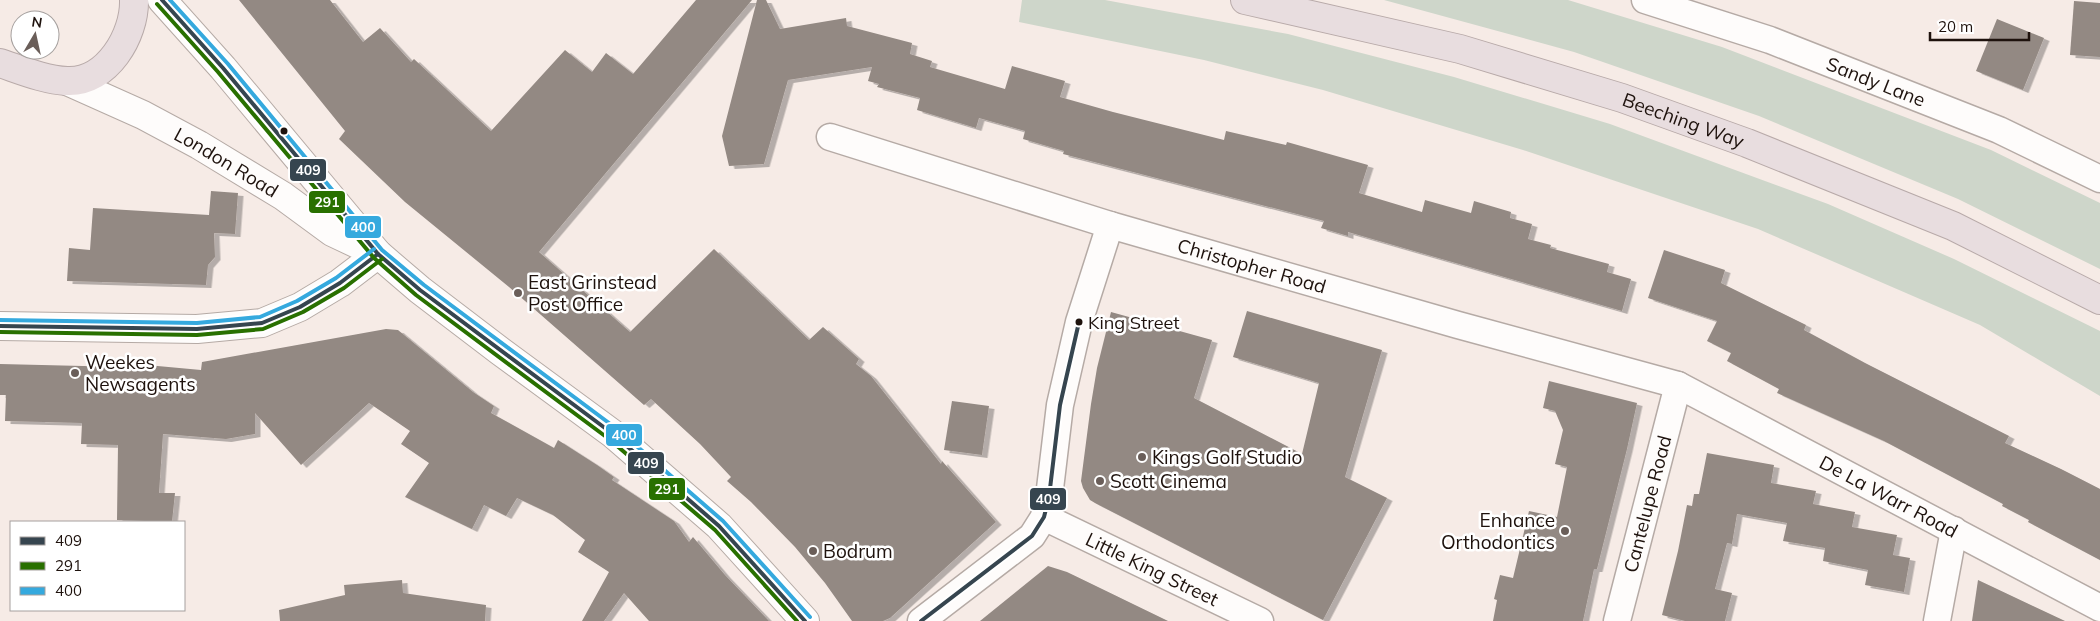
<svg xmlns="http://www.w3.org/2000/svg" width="2100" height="621" viewBox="0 0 2100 621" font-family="Mulish,sans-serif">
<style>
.green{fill:#ced6ca}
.building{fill:#938983;filter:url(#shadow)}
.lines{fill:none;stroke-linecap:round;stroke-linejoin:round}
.street-casing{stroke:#b5aaa5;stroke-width:29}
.secondary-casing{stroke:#b5aaa5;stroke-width:30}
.highway-casing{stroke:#b8aaa9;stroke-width:30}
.street{stroke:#fefcfb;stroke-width:26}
.secondary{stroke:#fefcfb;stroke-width:28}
.highway{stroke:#e8dddf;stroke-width:28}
.bus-1-casing{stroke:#fff;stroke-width:8}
.bus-2-casing{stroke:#fff;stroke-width:8}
.bus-3-casing{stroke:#fff;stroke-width:8}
.bus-1{stroke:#36454f;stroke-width:4}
.bus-2{stroke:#297000;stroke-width:4}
.bus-3{stroke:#35a9de;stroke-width:4}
.bus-dot{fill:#1e120d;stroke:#fff;stroke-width:2}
.poi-dot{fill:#6a5e59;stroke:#fff;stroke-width:2}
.labels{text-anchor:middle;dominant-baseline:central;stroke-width:5;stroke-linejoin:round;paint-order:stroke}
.bus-label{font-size:18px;fill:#1e120d;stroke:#fff;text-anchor:start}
.street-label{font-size:19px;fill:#1e120d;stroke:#fff}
.poi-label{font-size:19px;fill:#1e120d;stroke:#fff;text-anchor:start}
.line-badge{stroke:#fff;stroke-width:2}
.badge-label{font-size:14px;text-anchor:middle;font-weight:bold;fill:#fff}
</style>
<defs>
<filter id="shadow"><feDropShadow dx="5.5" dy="3" stdDeviation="0" flood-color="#0004"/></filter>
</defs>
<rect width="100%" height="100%" fill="#f6ebe6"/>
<g class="green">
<path d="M1022 0H1105L1288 34 1454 77 1610 124 1828 204 1954 259 2100 331V396L1980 325 1758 229 1523 150 1323 90 1204 60 1019 22Z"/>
<path d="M1384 0H1568L1722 47 1991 150 2100 203V269L1958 199 1759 116 1574 52Z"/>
</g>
<g class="building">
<path d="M239 0H330L363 42 380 28 411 62 414 59 491 131 565 50 592 72 606 53 633 74 696 0H752L539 252 630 332 714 249 809 340 823 327 859 359 856 364 871 376 941 464 942 461 996 522 890 618 883 621H852L825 583 795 547 751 502 727 481 731 477 700 444 651 399 644 405 509 287 405 202 339 139 345 131Z"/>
<path d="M757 0H766L780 29 846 18 847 26 912 43 910 54 932 61 930 67 1005 89 1012 66 1065 81 1060 97 1113 112 1224 140 1226 131 1286 145 1287 142 1368 165 1359 193 1422 212 1425 200 1471 213 1474 201 1511 212 1510 218 1532 224 1528 239 1551 245 1550 248 1609 264 1607 272 1631 279 1622 311 1348 232V236L1321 228 1324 221 1063 154 1064 151 1023 139 1025 131 979 118 976 128 917 110 920 98 877 87 879 84 868 81 872 67 788 80 764 164 729 166 722 136Z"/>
<path d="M2074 1 2100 3V57L2070 55Z"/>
<path d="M1997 19 2044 38 2023 90 1976 71Z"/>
<path d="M211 191 238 193 235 234 214 233 215 257 208 265 206 285 67 281 69 248 90 250 93 208 209 215Z"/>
<path d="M1664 250 1725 270 1721 283 1806 325 1804 330 1865 363 2009 436 2005 443 2061 469 2100 489V560L2028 522 2029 520 2002 506 2003 504 1884 441 1777 393 1779 389 1727 361 1731 353 1707 341 1717 321 1648 298Z"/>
<path d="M1247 311 1382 350 1345 477 1387 498 1323 620 1095 503 1090 500 1083 488 1081 481 1091 404 1097 368 1111 312 1212 340 1194 398 1302 454 1319 383 1233 357Z"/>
<path d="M386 329 398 330 473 392 494 406 491 413 554 448 558 440 597 465 614 477 612 480 674 521 689 542 693 537 725 575 769 621H649L624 593 604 621H582L609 572 578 552 585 540 553 515 517 498 506 516 484 505 472 529 405 497 429 463 401 444 410 431 369 403 301 465 255 413V434L226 439 163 434 159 493H175L172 522 117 520 118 445 81 444 82 423 5 421 6 395H0V364L125 367V363L201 370 202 362Z"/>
<path d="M1549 381 1637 403 1627 449 1597 569H1594L1583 621H1493L1497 600 1494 599 1500 575 1513 578 1529 511 1557 517 1567 467 1555 464 1563 430 1555 411 1543 408Z"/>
<path d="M952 401 989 406 982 455 944 450Z"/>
<path d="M1707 453 1774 465 1771 483 1816 491 1813 504 1855 512 1852 527 1897 535 1893 555 1910 558 1904 592 1865 585 1868 570 1823 561 1825 548 1783 541 1787 523 1737 514 1732 544 1727 543 1715 589 1732 593 1725 621H1685L1662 615 1678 551 1687 505 1692 506 1694 494H1699Z"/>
<path d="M1048 566 1067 572 1168 621H980Z"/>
<path d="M402 580 403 593 486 605 485 621H280L279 610 345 595 344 585Z"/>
<path d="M1978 580 2065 621H1972Z"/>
</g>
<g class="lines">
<defs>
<g id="street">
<path id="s1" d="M1645 0 1770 40 1999 130 2100 179"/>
<path id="s2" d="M830 137 1110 225 1458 325 1678 385 2100 608"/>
<path id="s3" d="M1044 517 1260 621"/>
<path d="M921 621 1032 536 1044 517 1049 497 1060 405 1079 322 1110 225"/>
<path id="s4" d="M1617 621 1678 385"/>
<path d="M1937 621 1954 530"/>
</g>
<g id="secondary">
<path d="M162 0 223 68 378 254 420 290 500 351 613 434 719 526 805 621"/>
<path id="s5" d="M67 81 143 115 199 145 283 196 332 232 370 250"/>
<path d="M0 326 197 329 262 323 300 307 340 283 378 254"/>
</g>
<g id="highway">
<path id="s6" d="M1245 0 1460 49 1622 98 1747 143 1953 226 2100 300"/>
<path d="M0 63C21 70 45 80 67 81 107 83 135 35 134 0"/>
</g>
</defs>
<use href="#street" class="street-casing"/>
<use href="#secondary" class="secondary-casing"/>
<use href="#highway" class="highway-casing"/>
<use href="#street" class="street"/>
<use href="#secondary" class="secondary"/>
<use href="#highway" class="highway"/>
<defs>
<g id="bus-1">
<path d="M162 0 223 68 378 254 420 290 613 434 719 526 805 621"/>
<path d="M0 326 197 329 262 323 300 307 340 283 378 254"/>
<path d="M921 621 1032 536 1044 517 1049 497 1060 405 1079 322"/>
</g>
<g id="bus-2">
<path d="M157 4 218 72 374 258 416 295 609 439 715 530 797 621"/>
<path d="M0 332 197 335 263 329 303 312 344 288 382 259"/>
</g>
<g id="bus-3">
<path d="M170 0 228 64 382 250 424 285 617 429 723 521 810 617"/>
<path d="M0 320 197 323 260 317 297 301 336 278 374 249"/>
</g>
</defs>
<use href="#bus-1" class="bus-1-casing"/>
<use href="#bus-2" class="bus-2-casing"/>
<use href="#bus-3" class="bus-3-casing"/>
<use href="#bus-1" class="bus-1"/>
<use href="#bus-2" class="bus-2"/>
<use href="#bus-3" class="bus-3"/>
</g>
<g class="bus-dot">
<circle cx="284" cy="131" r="4.5"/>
<circle cx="1079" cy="322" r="4.5"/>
</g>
<g class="poi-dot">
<circle cx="518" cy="293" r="5"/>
<circle cx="75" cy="373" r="5"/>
<circle cx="1142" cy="457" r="5"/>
<circle cx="1100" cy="481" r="5"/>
<circle cx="1565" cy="531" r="5"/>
<circle cx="813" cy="551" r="5"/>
</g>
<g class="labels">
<g class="bus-label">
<text x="1088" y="322">King Street</text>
</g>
<g class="street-label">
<text stroke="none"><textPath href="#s1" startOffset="245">Sandy Lane</textPath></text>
<text stroke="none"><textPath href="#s6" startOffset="455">Beeching Way</textPath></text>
<text stroke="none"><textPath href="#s5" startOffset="179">London Road</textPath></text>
<text stroke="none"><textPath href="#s2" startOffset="441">Christopher Road</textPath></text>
<text stroke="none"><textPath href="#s2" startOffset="1122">De La Warr Road</textPath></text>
<text stroke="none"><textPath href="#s4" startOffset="121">Cantelupe Road</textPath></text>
<text stroke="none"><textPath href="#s3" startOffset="120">Little King Street</textPath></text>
</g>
<g class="poi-label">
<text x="528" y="282">East Grinstead<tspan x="528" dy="22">Post Office</tspan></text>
<text x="85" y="362">Weekes<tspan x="85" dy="22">Newsagents</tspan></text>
<text x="1152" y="457">Kings Golf Studio</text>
<text x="1110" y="481">Scott Cinema</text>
<text x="1555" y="520" text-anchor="end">Enhance<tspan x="1555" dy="22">Orthodontics</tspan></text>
<text x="823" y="551">Bodrum</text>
</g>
</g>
<g class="line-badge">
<rect x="289" y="158" width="38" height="24" rx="5" fill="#36454f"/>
<rect x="308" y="190" width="38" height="24" rx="5" fill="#297000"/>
<rect x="344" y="215" width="38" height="24" rx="5" fill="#35a9de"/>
<rect x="605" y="423" width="38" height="24" rx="5" fill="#35a9de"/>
<rect x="627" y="451" width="38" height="24" rx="5" fill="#36454f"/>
<rect x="648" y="477" width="38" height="24" rx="5" fill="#297000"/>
<rect x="1029" y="487" width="38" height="24" rx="5" fill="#36454f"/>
</g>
<g class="badge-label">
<text x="308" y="175">409</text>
<text x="327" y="207">291</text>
<text x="363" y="232">400</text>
<text x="624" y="440">400</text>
<text x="646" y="468">409</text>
<text x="667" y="494">291</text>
<text x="1048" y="504">409</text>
</g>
<rect x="10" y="521" width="175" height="90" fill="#ffffff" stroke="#a5a09e"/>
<rect x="20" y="537" width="25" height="8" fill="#36454f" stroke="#a5a09e"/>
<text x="55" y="546" font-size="15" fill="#1e120d">409</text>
<rect x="20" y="562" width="25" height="8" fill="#297000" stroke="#a5a09e"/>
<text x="55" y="571" font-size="15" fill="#1e120d">291</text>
<rect x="20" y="587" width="25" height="8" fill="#35a9de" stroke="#a5a09e"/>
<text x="55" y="596" font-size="15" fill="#1e120d">400</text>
<g transform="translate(35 35) rotate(9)"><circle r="24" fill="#ffffff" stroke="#a5a09e"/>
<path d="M0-4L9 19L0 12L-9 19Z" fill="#6a5e59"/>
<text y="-8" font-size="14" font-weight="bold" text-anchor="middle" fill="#1e120d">N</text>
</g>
<path d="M1930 32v8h99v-8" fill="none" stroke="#1e120d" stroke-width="2.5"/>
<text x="1938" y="32" font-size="15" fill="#1e120d" stroke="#ffffff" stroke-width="4" paint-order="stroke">20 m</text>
</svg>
